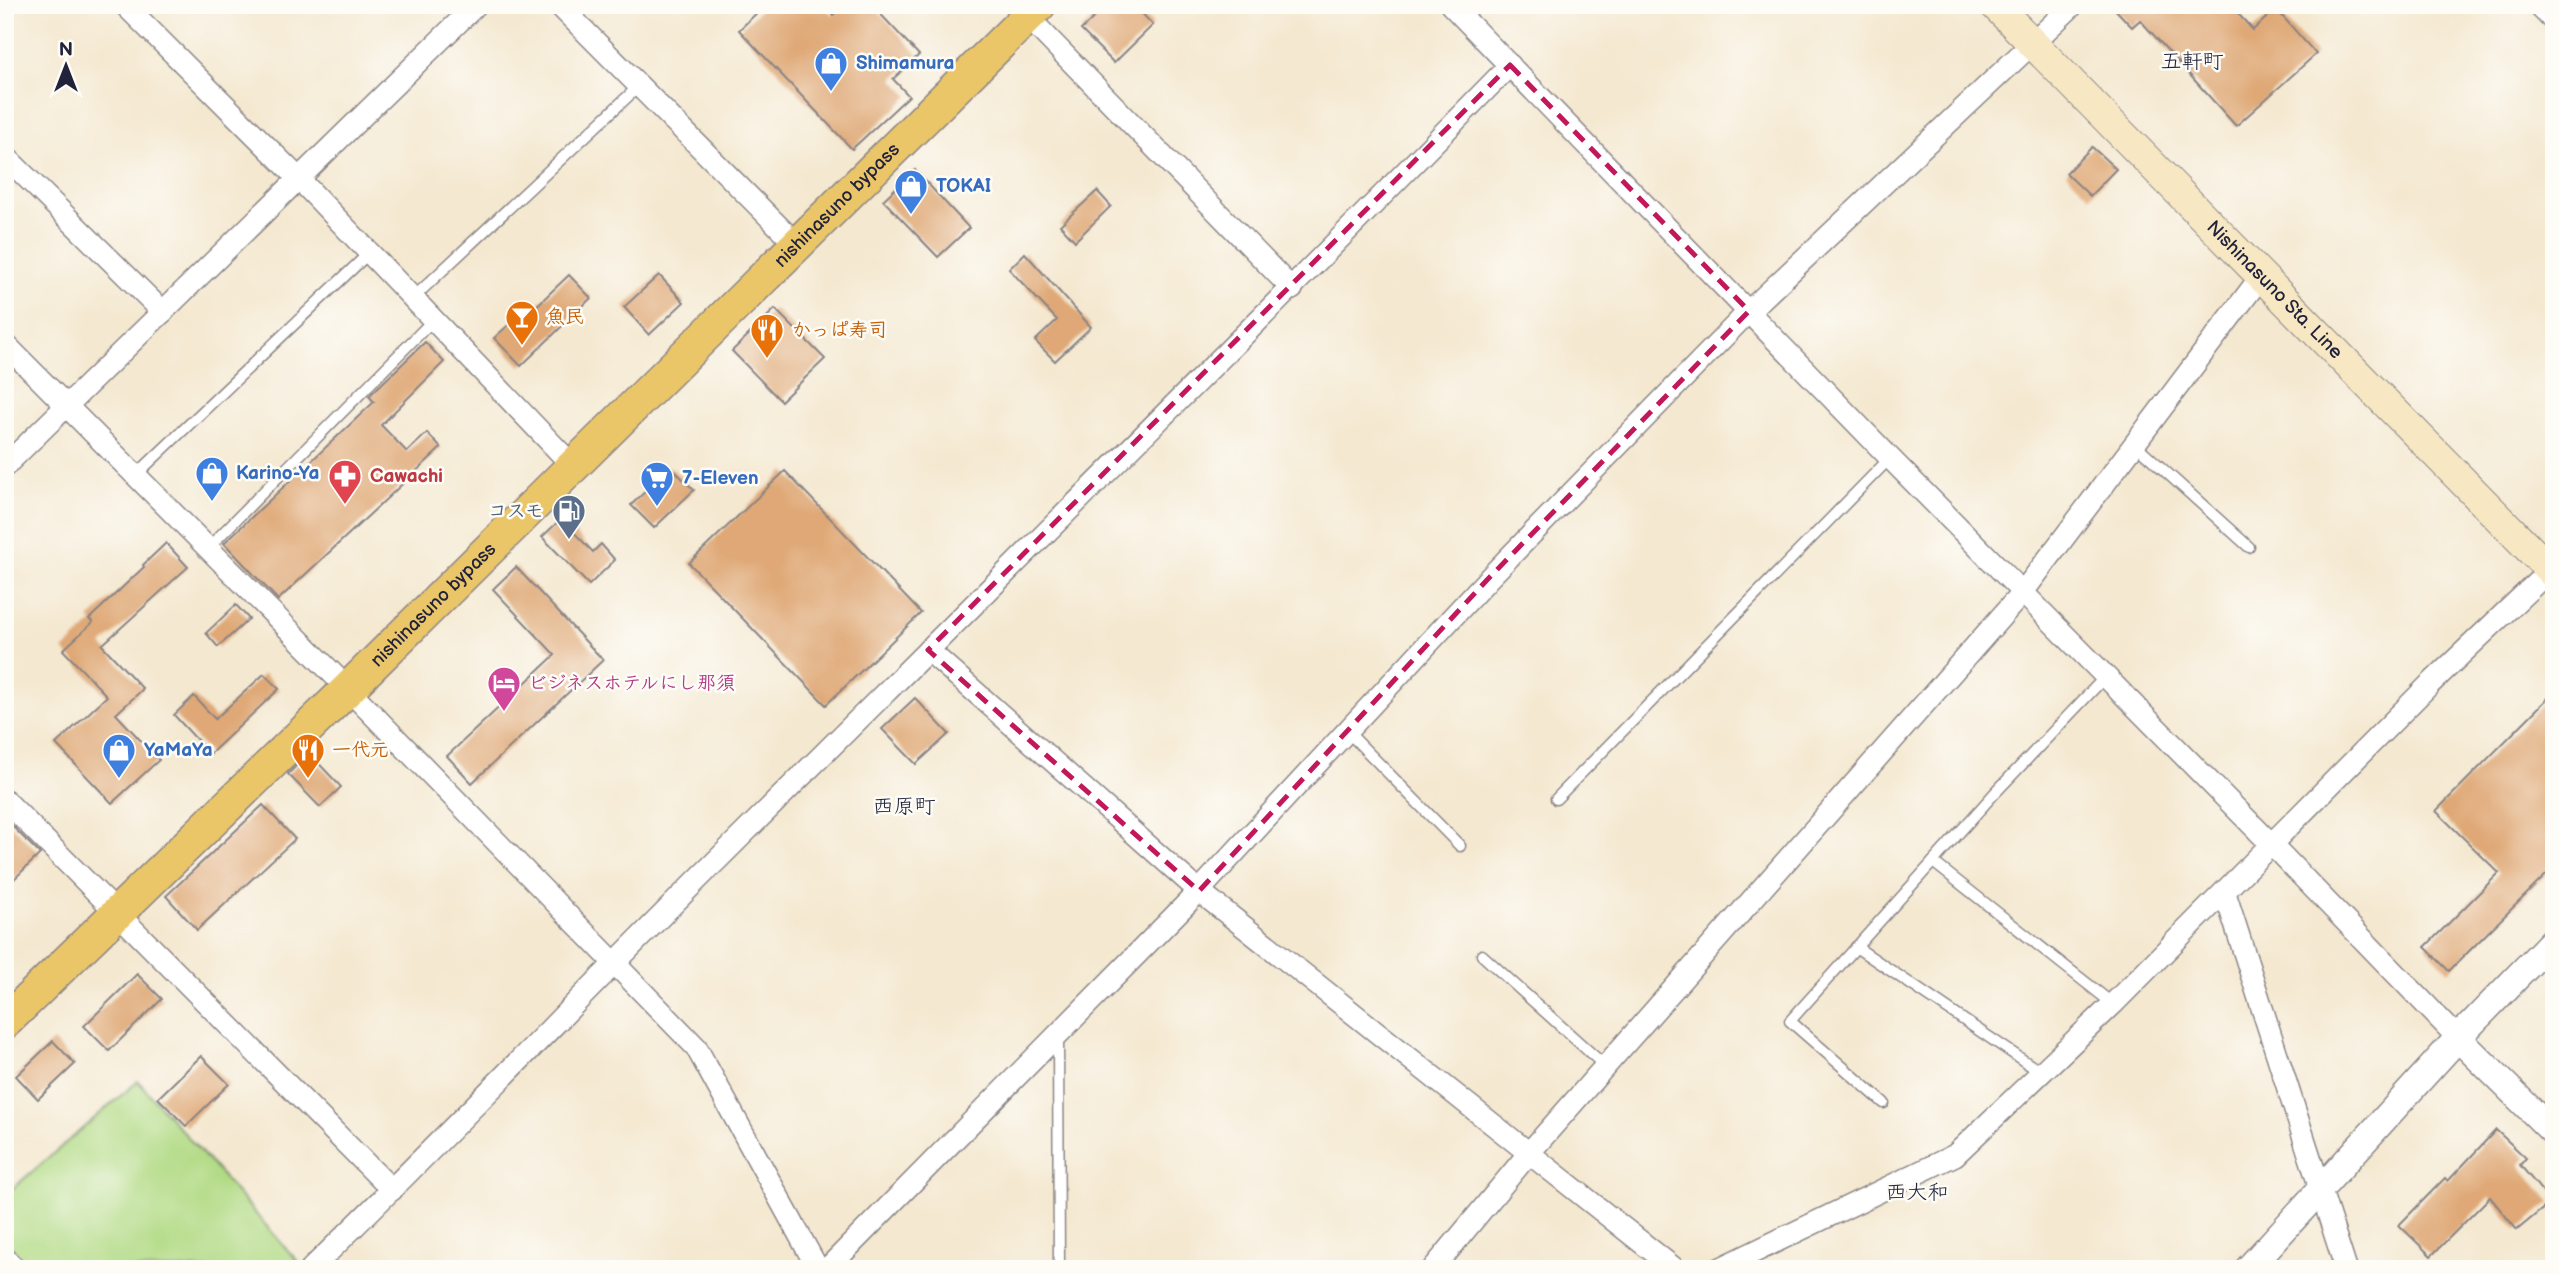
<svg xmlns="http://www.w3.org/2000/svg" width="2559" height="1274" viewBox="0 0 2559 1274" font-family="'Balsamiq Sans','Klee One',sans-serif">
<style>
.green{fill:#b1da84;stroke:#6a7e60;stroke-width:2}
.building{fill:#dfa876}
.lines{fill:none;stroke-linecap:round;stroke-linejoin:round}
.service-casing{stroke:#8b8586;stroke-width:13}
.minor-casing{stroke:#8b8586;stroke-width:24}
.tertiary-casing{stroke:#8b8586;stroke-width:29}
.secondary-casing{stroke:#8b8586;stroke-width:32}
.trunk-casing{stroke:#8b8586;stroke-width:36}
.service{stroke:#fff;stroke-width:10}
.minor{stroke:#fff;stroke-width:21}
.tertiary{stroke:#fff;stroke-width:26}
.secondary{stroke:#f7e8c3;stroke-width:30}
.trunk{stroke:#ebc669;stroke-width:33}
.marked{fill:none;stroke:#c2185b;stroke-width:5;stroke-dasharray:14 9;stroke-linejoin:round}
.labels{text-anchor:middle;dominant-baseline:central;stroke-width:5;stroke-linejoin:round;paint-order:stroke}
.shop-label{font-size:19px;font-weight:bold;fill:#366cbe;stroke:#fdfcf7;text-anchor:start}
.street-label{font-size:19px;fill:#22223b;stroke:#fdfcf7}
.food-label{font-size:19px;font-weight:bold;fill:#c56008;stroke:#fdfcf7;text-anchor:start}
.health-label{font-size:19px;font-weight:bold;fill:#be3a42;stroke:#fdfcf7;text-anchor:start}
.service-label{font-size:19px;font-weight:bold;fill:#4e5e75;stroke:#fdfcf7;text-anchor:end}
.hotel-label{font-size:19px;font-weight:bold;fill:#b23c85;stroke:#fdfcf7;text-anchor:start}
.neighbourhood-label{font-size:21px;fill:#22223b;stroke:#fdfcf7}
</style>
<rect width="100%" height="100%" fill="#fdfcf7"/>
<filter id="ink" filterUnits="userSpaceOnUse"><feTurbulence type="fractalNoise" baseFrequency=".0143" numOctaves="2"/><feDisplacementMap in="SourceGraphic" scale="14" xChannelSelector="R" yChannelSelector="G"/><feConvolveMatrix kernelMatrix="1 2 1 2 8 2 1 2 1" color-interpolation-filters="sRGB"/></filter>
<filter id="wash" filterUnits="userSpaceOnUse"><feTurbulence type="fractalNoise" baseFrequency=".00686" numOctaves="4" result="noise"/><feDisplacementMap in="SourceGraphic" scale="28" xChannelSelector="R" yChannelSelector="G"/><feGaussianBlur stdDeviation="1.57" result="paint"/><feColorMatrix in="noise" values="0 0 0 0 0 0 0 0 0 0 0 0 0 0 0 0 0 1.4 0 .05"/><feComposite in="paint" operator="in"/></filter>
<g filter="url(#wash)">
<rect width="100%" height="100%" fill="#f4e8d0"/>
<path class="green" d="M138 1081 301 1265 298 1269H31L5 1241V1195Z"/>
<g id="blocks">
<g class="building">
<path d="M765 5H823L833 15 843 5H872L919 55 893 79 909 96 852 149 739 30Z"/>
<path d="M1107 5H1134L1153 25 1114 63 1081 30Z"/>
<path d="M2111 5H2230L2253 30 2276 9 2316 54 2236 126 2140 20 2132 27Z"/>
<path d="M2092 147 2116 169 2090 196 2066 173Z"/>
<path d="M915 170 969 228 938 257 883 200Z"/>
<path d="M1097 191 1111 206 1075 241 1060 225Z"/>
<path d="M1025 253 1091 327 1055 361 1035 341 1057 320 1009 269Z"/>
<path d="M569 275 591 298 521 366 494 338 525 310 528 314Z"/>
<path d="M659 275 684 302 649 335 624 307Z"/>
<path d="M775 309 825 359 781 401 732 351Z"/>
<path d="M425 342 444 362 381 425 407 452 427 433 441 448 278 600 224 543 374 402 369 396Z"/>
<path d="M671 467 694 490 654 528 631 505Z"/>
<path d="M785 471 921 613 826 705 689 563Z"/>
<path d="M561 519 593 552 601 544 615 560 589 585 542 537Z"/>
<path d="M166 543 188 567 102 645 143 689 116 714 159 760 112 803 56 744 107 696 63 650 93 622 89 619 144 567 143 565Z"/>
<path d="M516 567 603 660 472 783 447 756 555 655 493 589Z"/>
<path d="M236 605 249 619 218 647 206 633Z"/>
<path d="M264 674 279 689 210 754 174 715 194 696 215 719Z"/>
<path d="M2554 692V867L2449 971 2425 947 2499 873 2436 811Z"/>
<path d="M915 698 949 734 916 764 882 729Z"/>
<path d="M309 753 341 787 320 807 288 774Z"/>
<path d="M263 805 295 839 197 930 166 896Z"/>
<path d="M5 819 40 854 5 888Z"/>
<path d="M137 974 162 999 109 1051 84 1026Z"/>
<path d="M53 1041 75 1064 38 1099 16 1076Z"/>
<path d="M201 1056 229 1084 186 1126 158 1098Z"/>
<path d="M2496 1130 2526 1158 2520 1165 2551 1202 2517 1230 2490 1197 2431 1256 2399 1225 2445 1178 2448 1181Z"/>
</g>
</g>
</g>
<g filter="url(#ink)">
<use href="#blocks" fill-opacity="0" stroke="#8b8586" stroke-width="2"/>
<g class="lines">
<defs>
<g id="service">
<path d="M413 298 639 86"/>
<path d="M2135 444 2249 547"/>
<path d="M136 475 369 253"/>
<path d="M208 548 433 320"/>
<path d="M1347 731 1460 846"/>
<path d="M1556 799 1890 458"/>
<path d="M1933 862 2113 1004"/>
<path d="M1856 947 2042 1073"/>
<path d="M1482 955 1605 1066"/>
<path d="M1058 1037 1059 1269"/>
<path d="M1884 1103 1790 1021 1993 795 2106 676"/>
</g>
<g id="minor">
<path d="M125 5 300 180 573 466"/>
<path d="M559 5 797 245"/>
<path d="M1451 5 1892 460 2271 844 2458 1038"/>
<path d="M2538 5 2554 21"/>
<path d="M1020 9 1292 289"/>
<path d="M5 156 163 312"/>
<path d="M5 344 348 689 696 1047 818 1269"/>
<path d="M5 466 476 5"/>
<path d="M928 650 1199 891 1675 1269"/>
<path d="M5 800 392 1190"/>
<path d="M2225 893 2346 1269"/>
<path d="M5 1259 15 1269"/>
<path d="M311 1269C444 1140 571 1006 702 875 972 606 1244 338 1510 65"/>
<path d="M827 1269 1199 891 1487 580 1749 311 2073 5"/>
<path d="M1433 1269 1529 1153 2023 592 2262 275"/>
<path d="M1719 1269 1955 1155 2113 1004 2430 684 2554 566"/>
</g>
<g id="tertiary">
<path d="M2458 1038 2554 1133"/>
<path d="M2248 1269 2458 1038 2554 939"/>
</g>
<g id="secondary">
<path id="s1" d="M1995 5 2554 574"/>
</g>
<g id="trunk">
<path id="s2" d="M5 1022 348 689 1039 5"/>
</g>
</defs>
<use href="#service" class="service-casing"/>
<use href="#minor" class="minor-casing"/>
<use href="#tertiary" class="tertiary-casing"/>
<use href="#secondary" class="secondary-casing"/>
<use href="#trunk" class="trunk-casing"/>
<use href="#service" class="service"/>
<use href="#minor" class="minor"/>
<use href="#tertiary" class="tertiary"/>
<use href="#secondary" class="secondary"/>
<use href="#trunk" class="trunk"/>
</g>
</g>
<path class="marked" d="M1510 65 1749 311 1487 580 1199 891 928 650Z"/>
<defs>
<symbol id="shop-pin" viewBox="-11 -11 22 30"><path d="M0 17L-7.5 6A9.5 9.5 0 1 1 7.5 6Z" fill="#3f7fe0" stroke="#fdfcf7"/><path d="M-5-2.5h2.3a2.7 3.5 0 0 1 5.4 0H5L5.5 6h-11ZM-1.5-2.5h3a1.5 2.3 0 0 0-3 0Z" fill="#fff"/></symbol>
<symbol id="bar-pin" viewBox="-11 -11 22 30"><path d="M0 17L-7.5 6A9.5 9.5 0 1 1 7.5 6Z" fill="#e8710a" stroke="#fdfcf7"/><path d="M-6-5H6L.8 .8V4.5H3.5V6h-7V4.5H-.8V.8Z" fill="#fff"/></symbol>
<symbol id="restaurant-pin" viewBox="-11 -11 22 30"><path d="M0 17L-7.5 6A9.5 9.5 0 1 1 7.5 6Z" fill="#e8710a" stroke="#fdfcf7"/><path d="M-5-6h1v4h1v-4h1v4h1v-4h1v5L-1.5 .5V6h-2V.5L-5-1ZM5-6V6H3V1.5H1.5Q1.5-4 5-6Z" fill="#fff"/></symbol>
<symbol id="pharmacy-pin" viewBox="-11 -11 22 30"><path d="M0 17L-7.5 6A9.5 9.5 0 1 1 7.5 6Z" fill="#e0444e" stroke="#fdfcf7"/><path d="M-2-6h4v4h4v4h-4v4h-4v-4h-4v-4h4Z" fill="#fff"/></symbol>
<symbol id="supermarket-pin" viewBox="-11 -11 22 30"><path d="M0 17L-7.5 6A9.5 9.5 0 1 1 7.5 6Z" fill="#3f7fe0" stroke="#fdfcf7"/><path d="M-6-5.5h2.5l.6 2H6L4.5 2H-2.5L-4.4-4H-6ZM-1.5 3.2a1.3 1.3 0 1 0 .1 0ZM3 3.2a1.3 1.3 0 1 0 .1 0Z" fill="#fff"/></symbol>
<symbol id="fuel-pin" viewBox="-11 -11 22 30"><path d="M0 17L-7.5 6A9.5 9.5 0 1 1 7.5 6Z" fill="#5c6f8a" stroke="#fdfcf7"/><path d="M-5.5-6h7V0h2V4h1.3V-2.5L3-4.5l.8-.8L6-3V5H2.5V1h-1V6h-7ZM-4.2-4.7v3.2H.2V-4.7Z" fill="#fff"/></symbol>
<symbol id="hotel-pin" viewBox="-11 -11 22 30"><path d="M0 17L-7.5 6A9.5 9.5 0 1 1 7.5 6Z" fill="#d1479c" stroke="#fdfcf7"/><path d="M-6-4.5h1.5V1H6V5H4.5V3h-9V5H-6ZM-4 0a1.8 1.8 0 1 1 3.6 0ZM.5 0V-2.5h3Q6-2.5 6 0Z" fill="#fff"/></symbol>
</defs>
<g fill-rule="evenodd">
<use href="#shop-pin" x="812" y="44" width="38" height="52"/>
<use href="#shop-pin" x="892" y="167" width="38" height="52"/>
<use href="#bar-pin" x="503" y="298" width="38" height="52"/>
<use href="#restaurant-pin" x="748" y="311" width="38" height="52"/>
<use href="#shop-pin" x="193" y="454" width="38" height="52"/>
<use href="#pharmacy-pin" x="326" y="457" width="38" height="52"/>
<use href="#supermarket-pin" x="638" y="459" width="38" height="52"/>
<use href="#fuel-pin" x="550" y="492" width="38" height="52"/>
<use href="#hotel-pin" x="485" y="664" width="38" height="52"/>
<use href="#shop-pin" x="100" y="731" width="38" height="52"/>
<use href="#restaurant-pin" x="289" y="731" width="38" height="52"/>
</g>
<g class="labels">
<g class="shop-label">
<text x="856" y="63">Shimamura</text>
<text x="936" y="186">TOKAI</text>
<text x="236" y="473">Karino-Ya</text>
<text x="682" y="478">7-Eleven</text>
<text x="144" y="750">YaMaYa</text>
</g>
<g class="street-label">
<text stroke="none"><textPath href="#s2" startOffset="1166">nishinasuno bypass</textPath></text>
<text stroke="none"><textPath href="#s1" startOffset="399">Nishinasuno Sta. Line</textPath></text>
<text stroke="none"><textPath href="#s2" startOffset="598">nishinasuno bypass</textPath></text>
</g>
<g class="food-label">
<text x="546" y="317">魚民</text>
<text x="792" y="330">かっぱ寿司</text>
<text x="332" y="750">一代元</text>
</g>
<g class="health-label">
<text x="370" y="476">Cawachi</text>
</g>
<g class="service-label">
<text x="544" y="511">コスモ</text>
</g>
<g class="hotel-label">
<text x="528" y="683">ビジネスホテルにし那須</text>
</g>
<g class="neighbourhood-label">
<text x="2192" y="61">五軒町</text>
<text x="904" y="806">西原町</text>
<text x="1917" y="1192">西大和</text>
</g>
</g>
<rect width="2559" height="1274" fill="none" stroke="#fdfcf7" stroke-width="28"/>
<g transform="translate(66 66)" stroke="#fdfcf7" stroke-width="5" paint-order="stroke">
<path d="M0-5L12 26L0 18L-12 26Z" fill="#22223b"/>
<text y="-10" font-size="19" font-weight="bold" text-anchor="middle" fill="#22223b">N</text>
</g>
</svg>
